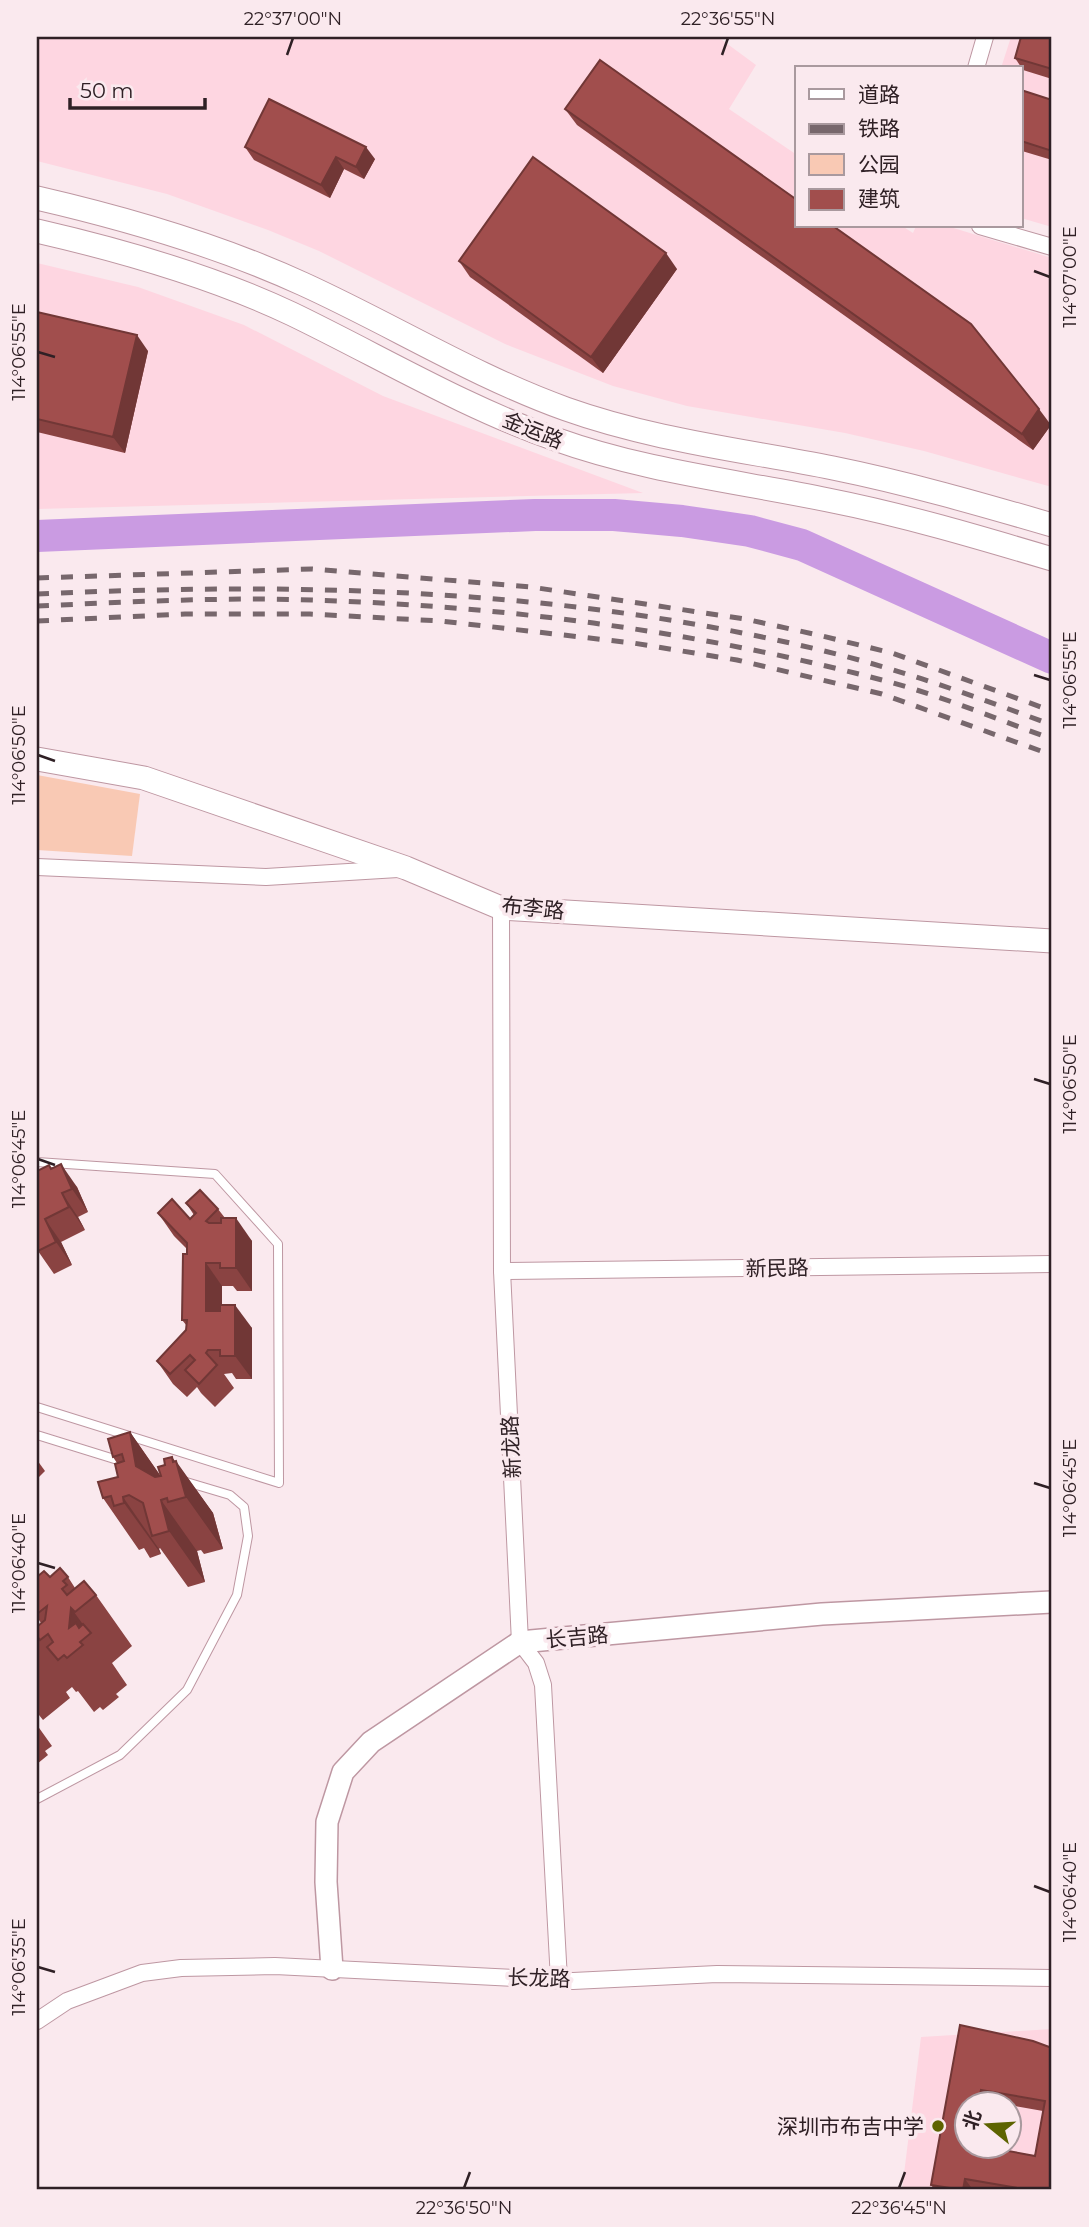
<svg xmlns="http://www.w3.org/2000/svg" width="1089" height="2227" viewBox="0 0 1089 2227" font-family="Montserrat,'Noto Sans SC',sans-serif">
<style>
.built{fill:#fed6e1;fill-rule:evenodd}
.green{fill:#f9c9b4}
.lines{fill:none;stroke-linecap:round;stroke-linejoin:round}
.river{stroke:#ca9be2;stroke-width:32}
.service-casing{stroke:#be97a2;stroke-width:10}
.minor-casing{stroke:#be97a2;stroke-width:18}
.tertiary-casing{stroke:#be97a2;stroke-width:24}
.secondary-casing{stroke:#be97a2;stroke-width:25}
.service{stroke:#fff;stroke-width:8}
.minor{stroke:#fff;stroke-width:16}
.tertiary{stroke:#fff;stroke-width:21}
.secondary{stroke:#fff;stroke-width:23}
.rail{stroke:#77676c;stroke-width:5;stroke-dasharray:12 12;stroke-linecap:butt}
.wall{fill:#8a4342;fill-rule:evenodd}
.shaded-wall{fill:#713736}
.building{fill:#a14e4d;stroke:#713736;stroke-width:2;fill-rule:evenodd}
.ticks{fill:none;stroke:#2f2025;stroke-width:2.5}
.poi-dot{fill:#5d6300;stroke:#fae9ee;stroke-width:2.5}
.labels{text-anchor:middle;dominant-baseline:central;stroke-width:7;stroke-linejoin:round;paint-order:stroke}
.street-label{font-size:21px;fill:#2f2025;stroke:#fae9ee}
.poi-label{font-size:21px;fill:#2f2025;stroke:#fae9ee;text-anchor:end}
.neatline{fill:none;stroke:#2f2025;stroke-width:2.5}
.ticks-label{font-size:18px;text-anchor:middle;fill:#2f2025}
</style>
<rect width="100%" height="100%" fill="#fae9ee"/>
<g class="built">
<path d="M37 37H718L756 65 729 109 797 155V226H902L913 233 916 226H947L1052 258V487L924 451 845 433 687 406 613 386 505 344 319 251 268 230 167 194 37 161Z"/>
<path d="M1011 37H1052V227L1021 218V68H1001Z"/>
<path d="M37 263 138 287 244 325 383 396 643 493 37 509Z"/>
<path d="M1052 2029V2190H902L921 2037ZM967 2104H1009V2146H967Z"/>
</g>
<path class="green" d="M37 775 140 794 132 856 37 850Z"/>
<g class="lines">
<path class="river" d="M37 536 535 515H614L682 521 750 531 802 545 1052 658"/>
<defs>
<g id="service">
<path d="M37 1162 215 1174 278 1244 279 1483 37 1407"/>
<path d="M37 1435 124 1462"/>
<path d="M37 1799 120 1755 187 1690 237 1595 248 1536 244 1507 230 1495 183 1481"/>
</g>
<g id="minor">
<path d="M976 68 985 37"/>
<path d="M980 226 1052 247"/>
<path d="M37 867 266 877 398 869"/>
<path d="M501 908 502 1271 520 1642 536 1663 543 1685 559 1980"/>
<path d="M502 1271 1052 1264"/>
<path d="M37 2021 67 2001 142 1973 181 1968 275 1966 573 1981 717 1974 1052 1978"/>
</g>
<path id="tertiary" d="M332 1969 326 1882 327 1822 343 1772 371 1742 520 1642 822 1614 1052 1602"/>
<g id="secondary">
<path d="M37 198C128 219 218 245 303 284 391 324 474 376 566 409 653 440 743 450 833 468 907 483 980 504 1052 525"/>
<path d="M37 231C124 251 212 276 292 314 379 356 464 407 555 439 644 471 736 481 828 500 904 515 978 537 1052 559"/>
<path d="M37 759 144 778 406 868 501 908 1052 941"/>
</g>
</defs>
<use href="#service" class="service-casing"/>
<use href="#minor" class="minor-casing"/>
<use href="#tertiary" class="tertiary-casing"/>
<use href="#secondary" class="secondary-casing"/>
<use href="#service" class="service"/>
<use href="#minor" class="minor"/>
<use href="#tertiary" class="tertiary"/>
<use href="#secondary" class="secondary"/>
<g class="rail">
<path d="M37 578 312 569 531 587 745 619 818 635 892 653 1052 711"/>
<path d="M37 594C298 582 560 588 816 649 897 668 974 696 1052 725"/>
<path d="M37 606C128 602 220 597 312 600 503 606 697 631 882 680 940 695 996 719 1052 739"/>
<path d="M37 621 185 614H310L441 621 633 643 737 660 882 694 1052 755"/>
</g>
</g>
<g class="wall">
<path d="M1052 37V79L1023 70 1015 58Z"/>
<path d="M1021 90 1052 100V160L1022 151 1021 157Z"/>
<path d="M565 109 1051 425 1033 450 577 125Z"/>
<path d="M245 147 375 159 364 179 344 169 330 198 254 160Z"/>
<path d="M459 261 677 269 603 373 470 277Z"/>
<path d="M37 312 148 351 125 453 37 432Z"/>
<path d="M51 1168 77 1187 88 1212 78 1217 85 1230 61 1242 72 1265 54 1274 38 1251Z"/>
<path d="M186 1203 218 1209 225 1218 252 1241V1291H237L233 1286H222V1305L252 1328V1379H236L232 1373 224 1374 234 1388 215 1407 201 1393 197 1387 187 1397 173 1384 157 1361 186 1330 187 1326 182 1320 187 1249 174 1236 158 1213 190 1219 194 1215Z"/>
<path d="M130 1432 160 1475 165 1465 172 1457 213 1513 223 1549 204 1554 201 1550 197 1551 205 1582 188 1587 160 1548 159 1549 161 1554 150 1558 144 1548 139 1550 103 1498 118 1477 117 1463 113 1457Z"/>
<path d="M37 1460 45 1471 37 1479Z"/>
<path d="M37 1577H68L75 1588 96 1595 132 1646 112 1663 127 1685 116 1694 119 1697 103 1710 100 1707 94 1712 78 1691 76 1692 72 1687 66 1692 70 1698 43 1720 39 1715 37 1716V1624L38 1626 41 1623 37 1617Z"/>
<path d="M37 1725 52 1746 45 1751 48 1755 37 1764Z"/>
<path d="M960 2025 1052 2048V2190H935L931 2185ZM990 2102 1009 2104V2105L1043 2111 1035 2156 967 2146Z"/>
</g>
<g class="shaded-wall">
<path d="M366 147 375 159 364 179 356 167Z"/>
<path d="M336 157 344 169 330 198 321 185Z"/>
<path d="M666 253 677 269 603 373 591 357Z"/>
<path d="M137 335 148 351 125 453 113 437Z"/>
<path d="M1039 409 1051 425 1033 450 1022 434Z"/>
<path d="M61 1164 77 1187 88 1212 72 1189Z"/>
<path d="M62 1193 78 1217 85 1230 69 1207Z"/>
<path d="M236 1218 252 1241V1291L236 1268Z"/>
<path d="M45 1219 61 1242 72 1265 56 1242Z"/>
<path d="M206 1263 222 1286V1334L206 1311Z"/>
<path d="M235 1305 252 1328V1379L235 1356Z"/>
<path d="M130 1432 166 1484 167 1498 161 1500 197 1551 205 1582 169 1531 136 1466Z"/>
<path d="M172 1457 177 1465 176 1461 213 1513 223 1549 186 1497Z"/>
<path d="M123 1497 159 1549 161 1554 124 1503Z"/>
<path d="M71 1608 90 1634 69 1628Z"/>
<path d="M981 2090 990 2102 989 2104H978Z"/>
<path d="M965 2179 973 2190H963Z"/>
</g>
<g class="building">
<path d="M1021 37H1052V69L1015 58Z"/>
<path d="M600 60 797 200V226H833L971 324 1039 409 1022 434 565 109Z"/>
<path d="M1021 90 1052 100V151L1021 141Z"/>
<path d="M269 99 366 147 356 167 336 157 321 185 245 147Z"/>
<path d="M533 157 666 253 591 357 459 261Z"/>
<path d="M37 312 137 335 113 437 37 419Z"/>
<path d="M61 1164 72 1189 62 1193 69 1207 45 1219 56 1242 38 1251 37 1249V1171L49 1165 51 1169Z"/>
<path d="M200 1190 218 1209 206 1221 209 1223H221V1218H236V1268H220V1263H206V1311H220V1305H235V1356H220V1350H208L206 1353 217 1365 199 1384 185 1370 195 1360 190 1355 170 1374 157 1361 186 1330 187 1320H182L183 1254H187V1243L158 1213 172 1199 190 1219 196 1213 186 1203Z"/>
<path d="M130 1432 136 1466 155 1477 161 1476 158 1467 165 1465 164 1459 172 1457 173 1462 176 1461 186 1497 168 1502 167 1498 161 1500 169 1531 152 1536 143 1503 129 1495 123 1497 124 1503 114 1506 111 1496 103 1498 98 1482 118 1477 115 1464 124 1461 122 1454 113 1457 108 1439Z"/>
<path d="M60 1568 68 1577 63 1581 67 1585 62 1589 67 1595 84 1581 96 1595 75 1612 71 1608 69 1628 76 1623 79 1628 83 1624 91 1633 80 1642 83 1645 67 1658 64 1655 58 1660 47 1647 53 1642 48 1634 40 1640 37 1636V1624L38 1626 45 1620 47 1606 37 1614V1577L44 1571 50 1577Z"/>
<path d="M960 2025 1033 2041 1052 2048V2190H1029L965 2179 963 2190 931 2185ZM981 2090 1045 2101 1035 2156 981 2146H967V2104H978Z"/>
</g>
<path class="ticks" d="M287 55 293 38M722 55 728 38M1034 271 1050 277M38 352 55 357M1034 675 1050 680M38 755 55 761M1034 1079 1050 1084M38 1159 55 1165M1034 1483 1050 1488M38 1563 55 1568M1034 1886 1050 1892M38 1967 55 1972M464 2188 470 2172M899 2188 905 2172"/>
<circle class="poi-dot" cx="938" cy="2126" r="7"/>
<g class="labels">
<g class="street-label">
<text transform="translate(533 430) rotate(22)">金运路</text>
<text transform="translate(533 908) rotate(6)">布李路</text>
<text transform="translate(777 1268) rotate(-1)">新民路</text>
<text transform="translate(511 1447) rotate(-93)">新龙路</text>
<text transform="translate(577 1637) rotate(-5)">长吉路</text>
<text transform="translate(539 1978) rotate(2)">长龙路</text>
</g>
<g class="poi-label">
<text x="924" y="2126">深圳市布吉中学</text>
</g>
</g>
<rect width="1089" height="2227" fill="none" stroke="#fae9ee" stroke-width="77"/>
<rect x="795" y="66" width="228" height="161" fill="#fae9ee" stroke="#a9999e" stroke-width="2"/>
<rect x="809" y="89" width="35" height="10" fill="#ffffff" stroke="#a9999e" stroke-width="2"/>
<text x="858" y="102" font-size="21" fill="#2f2025">道路</text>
<rect x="809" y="124" width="35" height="10" fill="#77676c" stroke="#a9999e" stroke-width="2"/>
<text x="858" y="136" font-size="21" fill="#2f2025">铁路</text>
<rect x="809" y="154" width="35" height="21" fill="#f9c9b4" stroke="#a9999e" stroke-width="2"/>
<text x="858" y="172" font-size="21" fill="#2f2025">公园</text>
<rect x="809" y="189" width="35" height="21" fill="#a14e4d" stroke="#a9999e" stroke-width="2"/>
<text x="858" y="206" font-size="21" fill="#2f2025">建筑</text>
<g transform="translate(988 2125) rotate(288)"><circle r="33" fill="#fae9ee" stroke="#a9999e" stroke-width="2"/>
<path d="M0-5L12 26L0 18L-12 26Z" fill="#5d6300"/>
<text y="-10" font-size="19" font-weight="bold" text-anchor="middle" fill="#2f2025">北</text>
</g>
<path d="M70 98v10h135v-10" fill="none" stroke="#2f2025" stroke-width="3.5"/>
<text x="80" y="98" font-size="21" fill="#2f2025" stroke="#fae9ee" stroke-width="5" paint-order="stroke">50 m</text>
<rect x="38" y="38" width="1012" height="2150" class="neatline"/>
<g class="ticks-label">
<text x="293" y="25">22°37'00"N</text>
<text x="728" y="25">22°36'55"N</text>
<text transform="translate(1070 277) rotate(-90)" y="6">114°07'00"E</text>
<text transform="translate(19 352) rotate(-90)" y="6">114°06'55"E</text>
<text transform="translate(1070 680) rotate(-90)" y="6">114°06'55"E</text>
<text transform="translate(19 755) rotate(-90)" y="6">114°06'50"E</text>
<text transform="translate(1070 1084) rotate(-90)" y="6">114°06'50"E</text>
<text transform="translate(19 1159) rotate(-90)" y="6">114°06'45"E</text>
<text transform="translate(1070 1488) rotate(-90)" y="6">114°06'45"E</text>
<text transform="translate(19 1563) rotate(-90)" y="6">114°06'40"E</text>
<text transform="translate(1070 1892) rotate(-90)" y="6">114°06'40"E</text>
<text transform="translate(19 1967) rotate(-90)" y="6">114°06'35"E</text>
<text x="464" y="2214">22°36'50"N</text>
<text x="899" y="2214">22°36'45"N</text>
</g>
</svg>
